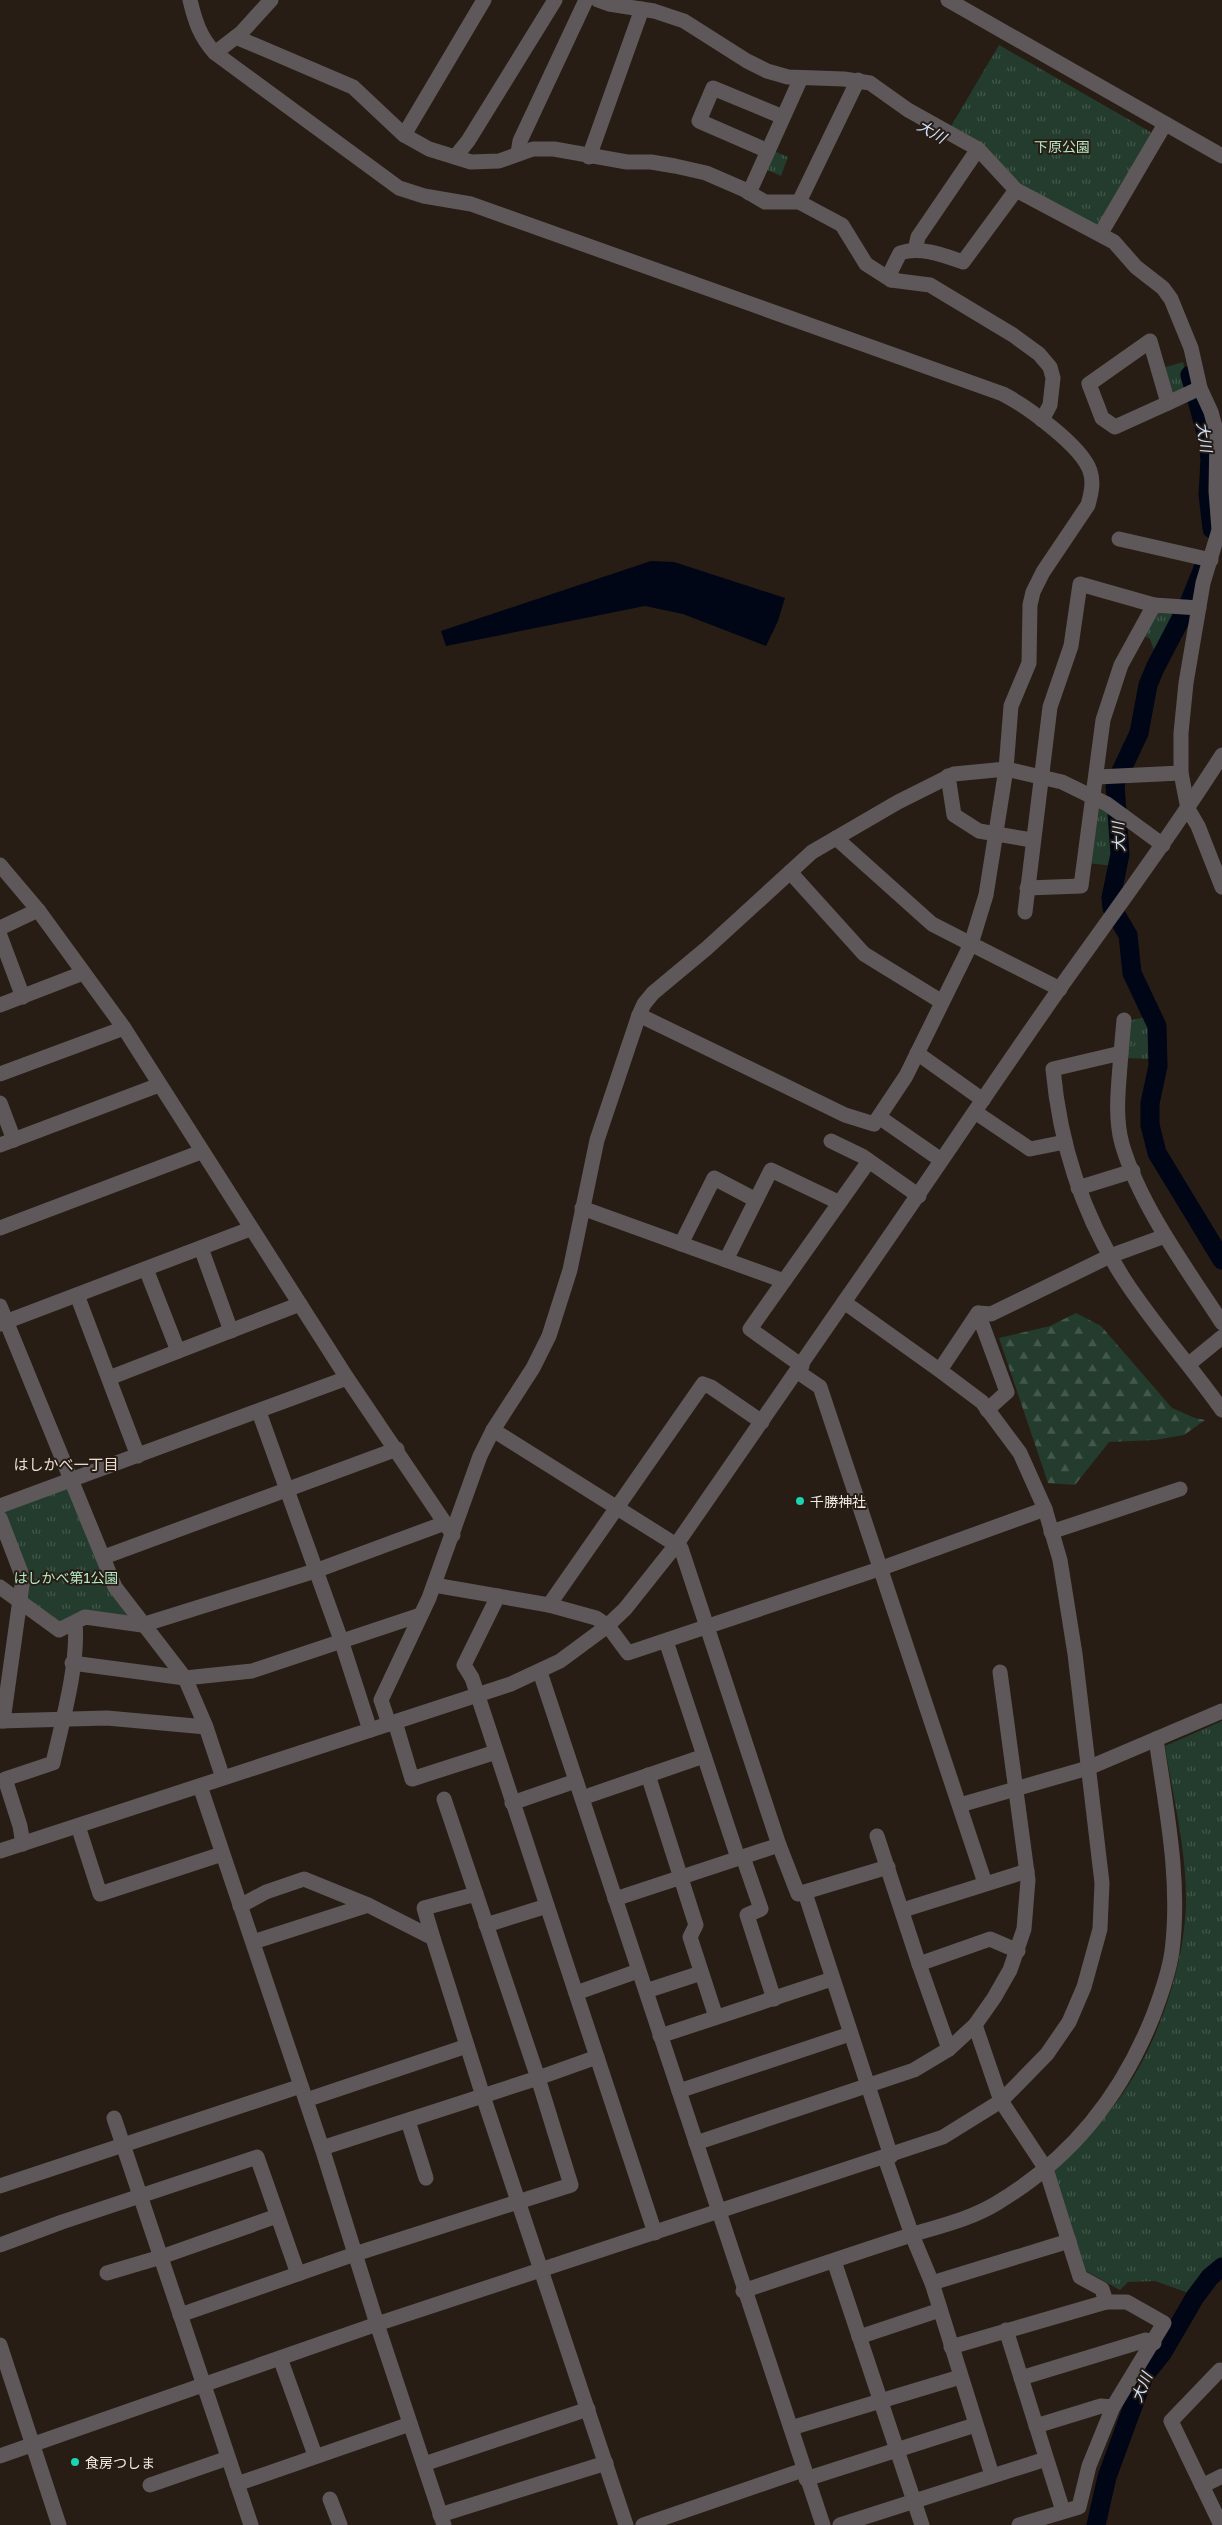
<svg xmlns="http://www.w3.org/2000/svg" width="1222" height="2525" viewBox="0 0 1222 2525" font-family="'Golos Text','Noto Sans JP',sans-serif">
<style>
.grass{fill:url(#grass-tufts)}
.forest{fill:url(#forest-firs)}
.water{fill:#000616}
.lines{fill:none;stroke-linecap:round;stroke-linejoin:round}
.river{stroke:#000616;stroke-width:19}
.minor{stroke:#5e585b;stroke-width:15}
.poi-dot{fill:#1bd5b1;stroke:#271d14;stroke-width:2}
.labels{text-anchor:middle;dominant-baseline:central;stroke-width:4;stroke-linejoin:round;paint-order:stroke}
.park-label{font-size:14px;fill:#b3e9c6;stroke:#271d14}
.poi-label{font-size:14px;fill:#f2ebe5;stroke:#271d14;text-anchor:start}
.water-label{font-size:15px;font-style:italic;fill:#cee2fd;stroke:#271d14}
.neighbourhood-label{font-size:15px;fill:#eee0d5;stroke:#271d14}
</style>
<defs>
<pattern id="grass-tufts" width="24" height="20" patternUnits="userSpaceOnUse" patternTransform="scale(1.25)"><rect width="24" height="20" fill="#233c2d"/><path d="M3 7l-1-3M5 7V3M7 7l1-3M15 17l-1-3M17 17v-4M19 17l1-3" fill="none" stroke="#43584b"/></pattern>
<pattern id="forest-firs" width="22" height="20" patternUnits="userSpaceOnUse" patternTransform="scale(1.25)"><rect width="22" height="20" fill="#233c2d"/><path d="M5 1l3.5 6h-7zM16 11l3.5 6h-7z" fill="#43584b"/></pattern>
</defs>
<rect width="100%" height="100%" fill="#271d14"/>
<g class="grass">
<path d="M999 45 1154 134 1099 227 1032 193 950 128Z"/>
<path d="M769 149 788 157 781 176 761 167Z"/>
<path d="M1183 362 1191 392 1174 399 1159 369Z"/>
<path d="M1155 607 1183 610 1157 659 1150 639 1140 633Z"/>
<path d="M1101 806 1115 815 1118 853 1115 866 1086 863 1093 811Z"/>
<path d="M1149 1016 1152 1026 1153 1059 1123 1058 1128 1021Z"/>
<path d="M65 1488 70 1489 128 1615 125 1617 83 1610 59 1626 26 1601 4 1513 7 1508Z"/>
<path d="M1222 1721V2265L1209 2276 1194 2295 1155 2281 1128 2282 1120 2290 1086 2271 1053 2171C1077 2148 1100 2125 1119 2099 1157 2047 1184 1968 1186 1904 1187 1851 1173 1798 1165 1746Z"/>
</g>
<path class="forest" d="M1076 1313 1101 1326 1172 1408 1195 1418 1205 1420 1184 1435 1155 1440 1109 1442 1075 1485 1048 1483 999 1338 1050 1326Z"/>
<path class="water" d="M651 561 674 562 785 598 778 621 766 646 683 614 645 606 446 646 441 631Z"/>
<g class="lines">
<g class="river">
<path d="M1190 375 1208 440 1210 460 1208 494 1212 529"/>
<path d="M1204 566 1189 603 1155 668 1148 685 1139 733 1115 784 1120 854 1111 898 1112 908 1128 935 1132 973 1157 1026 1158 1066 1150 1103V1125L1157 1153 1222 1260"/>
<path d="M1096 2525 1107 2477 1144 2376 1163 2352 1195 2297 1210 2277 1222 2267"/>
</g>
<g class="minor">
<path d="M190 0C195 21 200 37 215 53L399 188 424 196 471 204 1003 394C1026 406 1082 446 1090 471 1094 482 1091 494 1088 505L1043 572 1033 592 1030 605 1029 663 1011 706 1006 769 986 895 971 944 1060 989"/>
<path d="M598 0 609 4 654 11 684 21 747 61 767 71 788 77 844 79 870 83 908 110 978 149 1016 190 1114 242 1136 267 1163 288 1171 299 1191 348 1200 388 1211 412 1217 434 1216 491 1219 530 1203 583 1186 683 1181 733V773L1188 809 1198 826 1222 887"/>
<path d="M948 0 1222 156"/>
<path d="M236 37 353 87 404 135 429 149 471 162 499 161 533 149H554L627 162H651L675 166 706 173 743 189 765 202H799L842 225 866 264 891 280 930 285 1013 335 1039 354 1050 367 1053 378 1050 405 1042 420"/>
<path d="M215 53 241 33 271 0"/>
<path d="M404 135 484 0"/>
<path d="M768 151 699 121 713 88 783 117"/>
<path d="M518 153 520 141 586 0"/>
<path d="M455 157 468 141 555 0"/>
<path d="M589 157 642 9"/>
<path d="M749 193 801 78"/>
<path d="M799 202 858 80"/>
<path d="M1101 233 1165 124"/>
<path d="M915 250 918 237 978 149"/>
<path d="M891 280V271L900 253C920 246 943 255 963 262L1016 190"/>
<path d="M1150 341 1168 403 1115 427 1102 418 1089 384Z"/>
<path d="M1168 403 1200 388"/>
<path d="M1119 539 1211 560"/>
<path d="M948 776 954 815 979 831 1032 840"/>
<path d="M1097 777 1181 773"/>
<path d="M0 865 38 910 124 1028 347 1378 453 1535"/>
<path d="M790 872 864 954 942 1002"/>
<path d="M1027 888 1081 886 1103 720 1121 665 1154 605 1199 608"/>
<path d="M1025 912 1050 707 1071 646 1080 584 1154 605"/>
<path d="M0 928 38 910"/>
<path d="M0 936 23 997"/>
<path d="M0 1005 83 973"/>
<path d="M639 1015 845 1115 874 1124 906 1076 971 944 932 924 836 838"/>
<path d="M917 1053 983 1100"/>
<path d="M1121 1053 1124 1020"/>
<path d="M0 1074 124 1028"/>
<path d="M0 1103 14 1140"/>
<path d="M975 1112 1030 1149 1065 1142"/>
<path d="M879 1117 941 1160"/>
<path d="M831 1141 862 1156 919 1196"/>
<path d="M0 1145 159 1085"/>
<path d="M1078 1188 1133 1171"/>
<path d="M582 1208 784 1281"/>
<path d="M0 1228 201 1152"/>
<path d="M681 1244 714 1178 756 1200"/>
<path d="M201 1248 231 1331"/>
<path d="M726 1260 771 1170 838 1202"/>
<path d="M146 1269 178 1351"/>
<path d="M77 1295 138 1456"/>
<path d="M0 1306 115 1587 185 1678 206 1727 223 1778"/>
<path d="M978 1313 1007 1392 987 1410"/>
<path d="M1222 1323C1187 1269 1140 1206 1122 1144 1114 1115 1119 1083 1121 1053L1053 1069C1060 1145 1083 1216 1124 1279 1153 1324 1191 1366 1222 1410"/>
<path d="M0 1324 250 1229"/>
<path d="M1189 1364 1222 1337"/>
<path d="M802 1366 750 1329 869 1161"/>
<path d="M940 1370 978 1313 991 1314 1110 1256 1165 1236"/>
<path d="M798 1372 820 1387 985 1883"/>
<path d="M109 1378 300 1304"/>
<path d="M259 1412 341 1640 370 1730"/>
<path d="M493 1430 681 1548 779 1845 798 1894 888 1867"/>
<path d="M0 1506 347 1378"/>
<path d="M0 1518 23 1578 3 1721"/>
<path d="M1051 1532 1180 1489"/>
<path d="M104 1557 397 1449"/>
<path d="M434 1585 549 1605 703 1384 711 1387 762 1422"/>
<path d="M0 1587 59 1630 85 1617 142 1625 315 1571 445 1523"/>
<path d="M498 1596 464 1665 472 1678 655 2233"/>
<path d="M549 1605 596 1618 608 1626 628 1653 882 1568 1045 1509"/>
<path d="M666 1641 738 1858"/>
<path d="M72 1663 185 1678 252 1671 420 1615"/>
<path d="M540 1672 823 2525"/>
<path d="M0 1721 107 1718 206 1727"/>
<path d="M395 1722 412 1779 496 1752"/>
<path d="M389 1724 381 1700 429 1598 480 1456 493 1430 533 1368 549 1336 570 1270 597 1140 639 1015 644 1004 653 993 707 948 812 852 898 802 954 774 1006 769 1062 782 1107 804 1163 845"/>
<path d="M648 1775 696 1925 690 1937 716 2017"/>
<path d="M200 1786 322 2148 377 2324 444 2525"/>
<path d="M582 1798 704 1756"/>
<path d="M512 1803 576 1781"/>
<path d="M960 1805 1088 1768 1222 1711"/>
<path d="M78 1826 100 1894 222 1854"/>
<path d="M877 1836 919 1964 990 1939 1018 1951"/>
<path d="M23 1844 20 1826 5 1779 53 1763C62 1723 79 1663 75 1623"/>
<path d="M0 1851 511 1684 560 1661 606 1627 625 1609 676 1545 844 1302"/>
<path d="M743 1857 761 1909 747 1915 774 1999"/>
<path d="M805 1893 891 2156"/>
<path d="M615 1899 779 1845"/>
<path d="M240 1906 266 1892 304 1879 368 1905 433 1938 483 2096 626 2525"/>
<path d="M903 1910 1027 1871"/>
<path d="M486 1925 547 1906"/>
<path d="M433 1938 424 1908 476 1894"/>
<path d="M253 1942 368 1905"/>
<path d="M919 1964 949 2049"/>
<path d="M646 1991 701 1973"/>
<path d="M576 1993 638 1971"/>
<path d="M975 2025 1001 2101 1046 2169 1080 2277 1102 2289 1106 2302"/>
<path d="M660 2036 832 1979"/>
<path d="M679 2091 850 2034"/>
<path d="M306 2100 467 2046"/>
<path d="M114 2118 251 2525"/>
<path d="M408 2121 426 2178"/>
<path d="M696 2143 914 2070 949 2049 975 2025 994 1998 1010 1970 1024 1929 1028 1880 1000 1672"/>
<path d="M322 2148 538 2078 444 1799"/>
<path d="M885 2158 912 2235 932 2283 992 2475"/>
<path d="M0 2186 301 2086"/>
<path d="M0 2245 62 2222 257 2157 298 2274"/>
<path d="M834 2261 922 2525"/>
<path d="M107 2273 161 2257 277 2216"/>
<path d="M932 2283 1069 2241"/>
<path d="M743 2291C799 2272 855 2253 911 2235 940 2226 971 2219 997 2203 1072 2158 1121 2096 1153 2016 1161 1995 1169 1973 1172 1951 1181 1880 1166 1809 1156 1739"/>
<path d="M180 2315 355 2254 571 2185 538 2078 597 2057"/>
<path d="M1006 2330 1063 2511"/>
<path d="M859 2337 940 2310"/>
<path d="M0 2345 59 2525"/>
<path d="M951 2347 1106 2302H1127L1164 2323 1113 2407 1089 2466 1079 2507 1019 2525"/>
<path d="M280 2358 315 2455"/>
<path d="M1220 2370 1171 2421 1221 2525"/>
<path d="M1021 2378 1146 2340 1154 2343"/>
<path d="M1036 2426 1101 2406 1113 2407"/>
<path d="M791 2428 960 2377"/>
<path d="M0 2456 377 2324 943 2137 1001 2101 1047 2054 1069 2022 1084 1987 1100 1929 1102 1883 1075 1654 1060 1560 1045 1509 1020 1453 982 1402 942 1372 844 1302C917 1198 987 1092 1060 988 1115 911 1171 835 1222 755"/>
<path d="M424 2464 588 2409"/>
<path d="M806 2479 975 2425"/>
<path d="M237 2484 410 2424"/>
<path d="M150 2485 228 2458"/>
<path d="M1202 2486 1222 2476"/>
<path d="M330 2499 340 2525"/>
<path d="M440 2515 606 2463"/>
<path d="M643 2525 803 2470"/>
<path d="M840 2525 1046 2459"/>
</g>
</g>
<g class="poi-dot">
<circle cx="800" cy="1501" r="5"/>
<circle cx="75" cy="2462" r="5"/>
</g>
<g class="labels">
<g class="park-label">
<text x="1062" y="146">下原公園</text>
<text x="66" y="1577">はしかべ第1公園</text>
</g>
<g class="poi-label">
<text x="810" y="1501">千勝神社</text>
<text x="85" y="2462">食房つしま</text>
</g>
<g class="water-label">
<text transform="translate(932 131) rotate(30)">大川</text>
<text transform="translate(1205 437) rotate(81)">大川</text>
<text transform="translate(1118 837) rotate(-92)">大川</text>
<text transform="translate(1141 2387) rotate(-67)">大川</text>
</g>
<g class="neighbourhood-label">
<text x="66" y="1464">はしかべ一丁目</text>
</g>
</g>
</svg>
